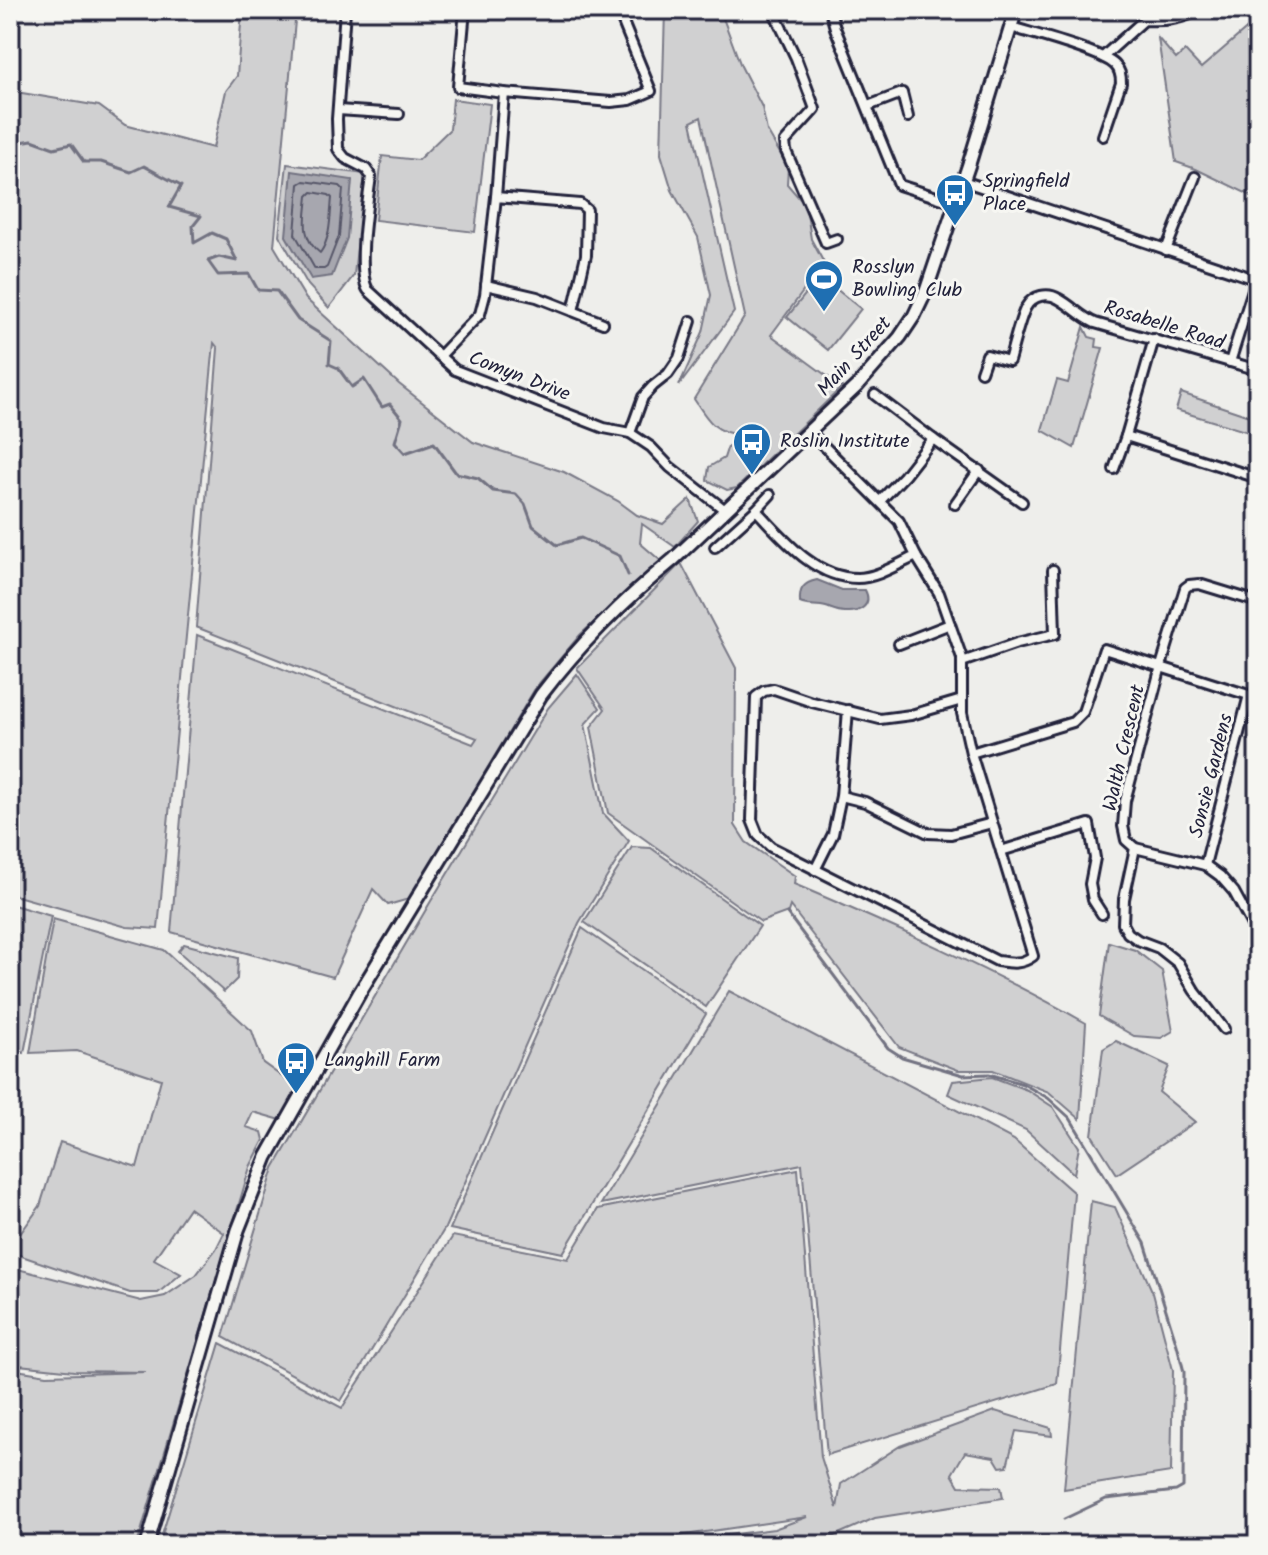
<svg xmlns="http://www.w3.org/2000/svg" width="1268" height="1555" viewBox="0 0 1268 1555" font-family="Kalam,sans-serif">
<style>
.green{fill:#d0d0d1;stroke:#797986;stroke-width:2}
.water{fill:#a7a7af;stroke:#727281;stroke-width:2}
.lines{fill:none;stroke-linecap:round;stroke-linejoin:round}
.shore{stroke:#575769;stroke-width:2}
.stream{stroke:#727281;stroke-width:3}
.street-casing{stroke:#22223b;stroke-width:14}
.secondary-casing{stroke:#22223b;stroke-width:17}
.street{stroke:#f6f6f2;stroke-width:8}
.secondary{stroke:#f6f6f2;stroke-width:11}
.labels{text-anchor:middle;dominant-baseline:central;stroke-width:6;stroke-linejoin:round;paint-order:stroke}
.poi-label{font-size:20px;fill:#22223b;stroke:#f6f6f2;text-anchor:start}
.street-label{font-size:20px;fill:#22223b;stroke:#f6f6f2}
</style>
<rect width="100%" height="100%" fill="#eeeeeb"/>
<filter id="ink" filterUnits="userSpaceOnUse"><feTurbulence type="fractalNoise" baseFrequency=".0125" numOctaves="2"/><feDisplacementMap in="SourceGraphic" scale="16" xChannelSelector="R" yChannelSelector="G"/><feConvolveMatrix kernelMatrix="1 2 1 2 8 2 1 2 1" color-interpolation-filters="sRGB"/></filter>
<g filter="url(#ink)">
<g class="green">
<path d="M242 10H296L274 246 306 299 399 384 473 442 564 472 618 501 637 515 663 524 690 499 698 521 675 547 642 524 640 543 661 561 580 635 536 687 409 899 388 905 373 889 333 977 171 932 197 635 473 744 477 738 196 627 218 348 214 343 158 929 127 927 10 894V91L99 106 125 125 213 148 226 91 237 76Z"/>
<path d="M665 10H720L741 66 762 107 767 131 788 167 787 184 806 206 811 239 824 263 771 335 842 387 737 488 727 490 707 480 709 467 724 458 728 446 742 442V435C715 433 708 421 694 399L745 316 701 117 691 122 734 312 679 386 703 332 711 295 698 237 672 190 661 154Z"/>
<path d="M1258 19V199L1196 169 1176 162 1158 38 1176 59 1185 51 1201 68Z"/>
<path d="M453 99 490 104 475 232 375 220 382 156 418 160 450 129Z"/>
<path d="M287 164 365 174 354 275 329 308 308 285 279 235Z"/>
<path d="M820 276 861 309 828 350 787 317Z"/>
<path d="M1084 327 1089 337 1097 339 1096 347 1103 348 1074 448 1042 430 1057 380 1068 383Z"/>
<path d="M1181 393 1258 419V435L1176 410Z"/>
<path d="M681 563 736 668 735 825 746 842 795 876 794 884C893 926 992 970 1086 1023L1080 1119 1049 1092 993 1070H958L899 1047 790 906 788 912 761 922 608 813 591 727 605 709 577 668Z"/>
<path d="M577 674 600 708 585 724 603 813 629 841 579 923 445 1228 341 1401 223 1337 274 1168 431 901 548 708Z"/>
<path d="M632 847 651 848 760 926 706 1007 584 922Z"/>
<path d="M10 904 51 916 24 1053 10 1049Z"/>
<path d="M53 919 164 950 252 1031 263 1063 299 1089 281 1120 253 1112 246 1127 262 1132 264 1140 250 1167 137 1545H10V1369L47 1375 146 1372 74 1371 10 1364V1267L141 1301 165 1296 196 1275 216 1249 224 1233 189 1208 154 1259 181 1274 158 1293H130L10 1252V1248L40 1206 60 1142 137 1167 161 1079 77 1051 30 1053Z"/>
<path d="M582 928 706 1014 563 1253 450 1229Z"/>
<path d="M1109 942 1135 950 1162 971 1173 1031 1161 1038 1134 1036 1099 1016Z"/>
<path d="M184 944 238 958 237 979 224 992 178 951Z"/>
<path d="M729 991 1014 1140 1074 1193 1057 1384 827 1455 802 1164 601 1204Z"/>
<path d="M1116 1041 1169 1066 1159 1092 1195 1122 1117 1174 1092 1135 1103 1049Z"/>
<path d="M992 1077 1027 1090 1053 1107 1079 1147 1074 1174 1026 1130 948 1094 953 1081Z"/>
<path d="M798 1169 821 1457 837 1508 841 1484 900 1446 995 1411 1051 1428 1052 1436 1016 1431 1007 1466 1000 1467 994 1457 965 1452 952 1474 959 1486 1001 1487 1003 1498 875 1518 818 1543 807 1545H650L774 1529 807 1517 617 1545H159L220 1343 342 1408 453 1236 568 1259 598 1209Z"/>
<path d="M1091 1201 1115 1207 1153 1293 1173 1370 1171 1472 1064 1489Z"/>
</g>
<g class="water">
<path d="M292 171 352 180 347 238 332 276 311 279 286 236Z"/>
<path d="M817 580 842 590H865C873 605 860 613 845 612 838 612 832 609 826 607 817 604 809 607 800 603 799 589 803 583 817 580Z"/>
</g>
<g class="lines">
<g class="shore">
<path d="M304 181 340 186 343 189 339 236 327 267 324 269H315L295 234 299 184Z"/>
<path d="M312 192 329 195 332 198C330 217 331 238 320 253 300 238 306 218 308 196Z"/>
</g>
<g class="stream">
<path d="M10 144 32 140 54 148 71 144 84 162H101L131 172 144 166 181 186 169 207 201 216 193 226 194 243 212 233 226 239 237 261 219 257 208 261 218 275 249 274 258 290 277 291 298 320 331 341 329 364 338 368 352 387 364 379 382 407 390 404 402 419 395 442 405 453 434 443 456 473 478 478 493 491 516 494 525 504 533 526 557 545 581 538 620 556 628 575"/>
<path d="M787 913 888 1048 902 1057 963 1075 989 1074 1023 1084 1048 1098 1070 1118 1145 1243 1177 1345 1184 1372 1183 1487 1176 1491 1106 1499 1064 1519"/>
</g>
<defs>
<g id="street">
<path d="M345 10 337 119 338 149 345 158 366 169 371 176C368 201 356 270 368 290L455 370 604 428 630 433 651 447 670 467 725 510"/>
<path d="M465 10 458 87 504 93"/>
<path d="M773 10 796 58 815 109 785 142 786 151 826 243 837 239"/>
<path d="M830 10 835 28 899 185 955 203"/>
<path d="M1011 27C1033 34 1101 51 1115 65 1120 70 1121 75 1121 83L1103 136"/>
<path d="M1103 57 1144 20C1164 21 1181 20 1199 10"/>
<path d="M868 106 902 93 908 117"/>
<path d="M338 110 399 114"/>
<path d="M963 181 1258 280"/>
<path d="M496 197 504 93 611 102 630 100 651 91 618 10"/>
<path d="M1166 250 1195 177"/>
<path d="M486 285 537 297 603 323"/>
<path d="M440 356 480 314 485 295 496 197 580 204 587 210 586 255 573 311"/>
<path d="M1230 362 1256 280"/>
<path d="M981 372 987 355 1009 361C1013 348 1020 317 1026 307 1033 295 1048 292 1059 299 1072 306 1081 317 1095 323L1258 370"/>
<path d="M875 395 933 439 1022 502"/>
<path d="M630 433 643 397 653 386 668 374 679 358 691 321"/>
<path d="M1126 436 1258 478"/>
<path d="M1114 469 1126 436 1154 339"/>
<path d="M880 501 904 476 933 439"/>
<path d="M955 504 979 470"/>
<path d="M756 510 770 495"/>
<path d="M715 547 756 510C783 538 814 578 857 578 877 578 898 564 916 556L899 521 809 431"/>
<path d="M916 556 939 593 962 658V713L971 753 1073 722 1083 712 1104 649 1258 698"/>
<path d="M899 644 950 624"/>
<path d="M962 662 1017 643 1055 634 1053 570"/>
<path d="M962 700 911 715 880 719 812 702 774 689 764 691 756 697 752 820 758 835 771 847 997 961C1011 963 1021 965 1033 956L971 753"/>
<path d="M841 796 865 802 928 833 951 834 992 823"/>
<path d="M1135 848 1205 865 1220 876 1234 892 1258 936"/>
<path d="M1001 851 1089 824 1095 858 1090 884 1093 900 1102 914"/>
<path d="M1205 865 1249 695"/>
<path d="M815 870 833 834 841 796 848 710"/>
<path d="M1224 1029 1194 990 1178 963 1159 948 1138 940 1128 933 1123 924 1124 899 1135 848 1126 840 1123 826 1125 801 1161 666 1185 588 1189 585 1199 584 1258 602"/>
</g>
<path id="secondary" d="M147 1545 238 1230 267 1157 360 992 541 695C579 645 625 599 674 559L858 385 900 337 914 316 926 291 969 164 1016 10"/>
</defs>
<use href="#street" class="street-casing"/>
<use href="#secondary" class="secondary-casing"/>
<use href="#street" class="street"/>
<use href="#secondary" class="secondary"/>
</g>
</g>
<defs>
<symbol id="bus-pin" viewBox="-11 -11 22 30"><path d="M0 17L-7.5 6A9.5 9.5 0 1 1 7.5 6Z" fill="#1f6fb2" stroke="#f6f6f2"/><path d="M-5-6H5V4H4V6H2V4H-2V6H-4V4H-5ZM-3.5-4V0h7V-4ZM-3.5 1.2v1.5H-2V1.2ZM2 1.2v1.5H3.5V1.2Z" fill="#fff"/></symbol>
<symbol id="stadium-pin" viewBox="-11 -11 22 30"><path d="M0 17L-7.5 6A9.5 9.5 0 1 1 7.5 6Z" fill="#1f6fb2" stroke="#f6f6f2"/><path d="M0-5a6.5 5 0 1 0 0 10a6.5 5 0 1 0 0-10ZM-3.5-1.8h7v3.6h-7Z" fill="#fff"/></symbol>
</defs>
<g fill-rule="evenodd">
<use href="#bus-pin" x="933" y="171" width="44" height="60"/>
<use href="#stadium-pin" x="802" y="257" width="44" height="60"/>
<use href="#bus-pin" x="730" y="420" width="44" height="60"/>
<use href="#bus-pin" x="274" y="1039" width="44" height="60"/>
</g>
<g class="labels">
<g class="poi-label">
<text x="983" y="182">Springfield<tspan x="983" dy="23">Place</tspan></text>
<text x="852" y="268">Rosslyn<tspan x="852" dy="23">Bowling Club</tspan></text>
<text x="780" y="442">Roslin Institute</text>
<text x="324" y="1061">Langhill Farm</text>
</g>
<g class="street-label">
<text transform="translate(1164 326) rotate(17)">Rosabelle Road</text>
<text transform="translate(855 357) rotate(-48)">Main Street</text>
<text transform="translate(519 377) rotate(21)">Comyn Drive</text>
<text transform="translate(1125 748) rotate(-77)">Walth Crescent</text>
<text transform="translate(1212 776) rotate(-76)">Sonsie Gardens</text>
</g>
</g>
<rect width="1268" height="1555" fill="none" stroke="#f6f6f2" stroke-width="40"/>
<rect x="20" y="20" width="1228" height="1515" fill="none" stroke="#22223b" stroke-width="3" filter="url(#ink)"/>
</svg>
